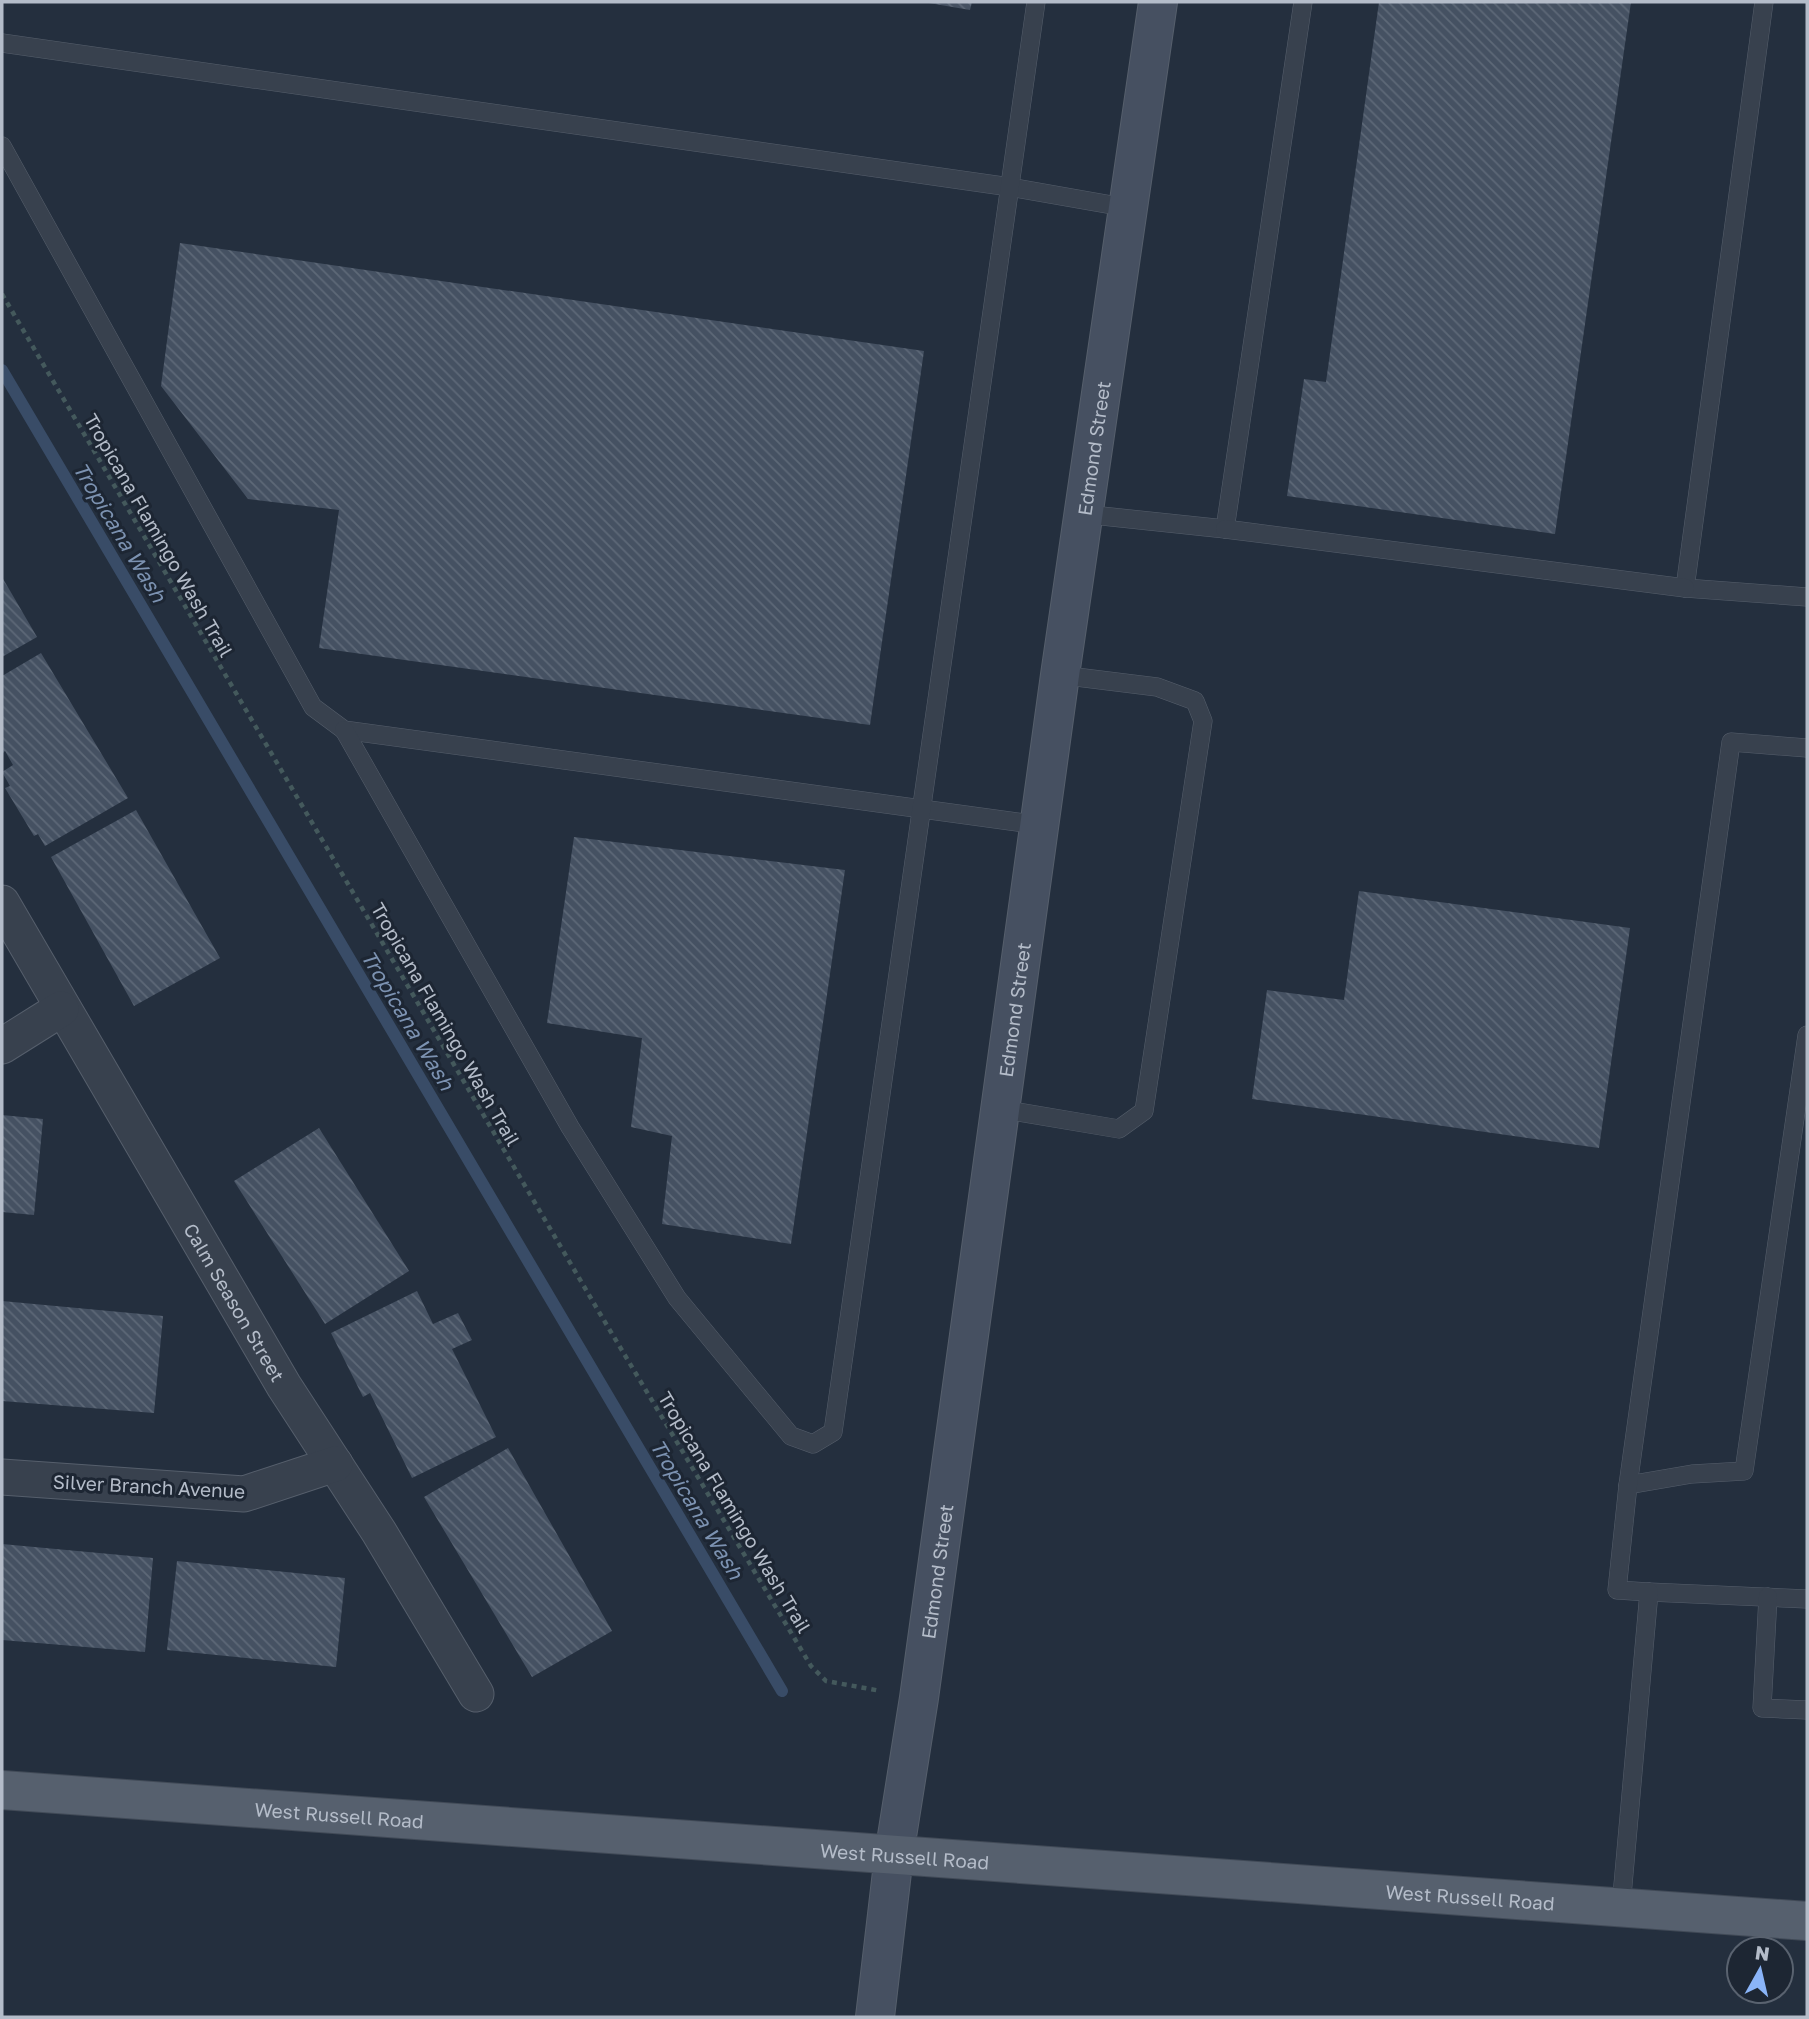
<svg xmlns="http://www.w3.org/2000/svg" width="1809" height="2019" viewBox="0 0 1809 2019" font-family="'Golos Text',sans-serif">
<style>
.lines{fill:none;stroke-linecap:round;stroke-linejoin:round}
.stream{stroke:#394c67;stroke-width:12}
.building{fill:url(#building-back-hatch)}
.lane-casing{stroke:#565f6c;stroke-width:19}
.street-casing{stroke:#565f6c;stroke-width:37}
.secondary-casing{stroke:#565f6c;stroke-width:40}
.primary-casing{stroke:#414a57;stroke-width:40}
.path{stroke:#44595c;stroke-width:4.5;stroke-dasharray:5 5;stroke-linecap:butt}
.lane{stroke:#38414e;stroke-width:18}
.street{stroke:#38414e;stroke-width:35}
.secondary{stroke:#465061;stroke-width:38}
.primary{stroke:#56606e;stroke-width:38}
.labels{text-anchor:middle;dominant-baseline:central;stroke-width:6;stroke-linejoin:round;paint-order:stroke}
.street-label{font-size:19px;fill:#b4bcc9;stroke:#1d2633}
.water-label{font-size:21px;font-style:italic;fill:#7c92b1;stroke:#1d2633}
</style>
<defs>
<pattern id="building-back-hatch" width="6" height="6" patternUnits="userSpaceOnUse" patternTransform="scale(1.75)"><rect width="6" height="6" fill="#455162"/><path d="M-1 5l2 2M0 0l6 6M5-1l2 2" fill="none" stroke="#5d6877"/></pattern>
</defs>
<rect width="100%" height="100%" fill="#242f3e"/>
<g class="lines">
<path class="stream" d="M2 370 782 1691"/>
</g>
<g class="building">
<path d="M923 2H972L970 10Z"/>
<path d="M1379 2H1631L1555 534 1287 496 1304 379 1326 382Z"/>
<path d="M180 243 924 351 870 725 319 648 339 510 248 499 161 386Z"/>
<path d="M2 577 37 637 2 657Z"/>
<path d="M41 653 128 798 45 846 38 834 34 836 5 788 10 786 2 772 13 765 5 751 2 754V676Z"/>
<path d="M136 810 220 958 134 1006 51 857Z"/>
<path d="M574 837 845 870 791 1244 662 1224 672 1136 631 1127 642 1038 547 1023Z"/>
<path d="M1359 891 1630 928 1599 1148 1252 1099 1267 990 1344 1000Z"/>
<path d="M2 1115 43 1119 34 1215 2 1212Z"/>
<path d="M319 1128 409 1271 325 1324 234 1181Z"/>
<path d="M417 1291 433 1324 458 1313 472 1340 452 1349 496 1437 412 1478 370 1393 363 1397 331 1333Z"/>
<path d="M2 1301 163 1316 154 1413 2 1401Z"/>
<path d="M508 1448 612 1631 532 1677 424 1497Z"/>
<path d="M2 1544 153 1558 145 1652 2 1640Z"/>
<path d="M177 1561 345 1578 336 1667 167 1650Z"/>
</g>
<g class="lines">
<defs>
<g id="lane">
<path d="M1764 2 1685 588 1807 597"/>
<path d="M2 43 1010 187 1129 208"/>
<path d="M2 146 313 707 344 730 1039 825"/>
<path d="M1083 514 1225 529 1303 2"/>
<path d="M1225 529 1685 588"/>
<path d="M344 730 570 1127 677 1298 791 1436 813 1444 833 1432 1036 2"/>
<path d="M1000 1109 1119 1129 1144 1111 1203 721 1195 701 1157 687 1060 675"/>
<path d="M1628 1485 1692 1474 1744 1471 1807 1035"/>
<path d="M1649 1592 1807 1599"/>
<path d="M1768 1597 1762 1708 1807 1710"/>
<path d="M1621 1907 1649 1592 1617 1590 1628 1485 1731 742 1807 748"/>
</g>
<g id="street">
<path id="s1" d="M2 903 284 1386 379 1532 476 1694"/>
<path d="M2 1046 61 1009"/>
<path d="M2 1477 244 1494 335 1464"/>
</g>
<g id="secondary">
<path id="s2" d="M875 2017 894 1855 919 1698 1060 675 1158 2"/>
</g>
<g id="primary">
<path id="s3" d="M2 1790 1807 1921"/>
</g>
</defs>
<use href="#lane" class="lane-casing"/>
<use href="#street" class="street-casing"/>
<use href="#secondary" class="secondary-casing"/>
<use href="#primary" class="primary-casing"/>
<path class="path" d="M2 294 599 1312 811 1666 826 1681 881 1691"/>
<use href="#lane" class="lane"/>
<use href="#street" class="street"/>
<use href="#secondary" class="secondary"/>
<use href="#primary" class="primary"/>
</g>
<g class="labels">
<g class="street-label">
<text stroke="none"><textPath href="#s2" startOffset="1584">Edmond Street</textPath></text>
<text transform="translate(159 535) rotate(60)">Tropicana Flamingo Wash Trail</text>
<text stroke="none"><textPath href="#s2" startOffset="1017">Edmond Street</textPath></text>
<text transform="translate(446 1024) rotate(60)">Tropicana Flamingo Wash Trail</text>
<text stroke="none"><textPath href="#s1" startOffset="462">Calm Season Street</textPath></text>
<text transform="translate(149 1486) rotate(3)">Silver Branch Avenue</text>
<text transform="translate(735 1512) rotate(59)">Tropicana Flamingo Wash Trail</text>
<text stroke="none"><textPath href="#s2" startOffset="450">Edmond Street</textPath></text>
<text stroke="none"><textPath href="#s3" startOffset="338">West Russell Road</textPath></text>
<text stroke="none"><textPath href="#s3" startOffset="905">West Russell Road</textPath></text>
<text stroke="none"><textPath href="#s3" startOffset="1472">West Russell Road</textPath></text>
</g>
<g class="water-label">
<text transform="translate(120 532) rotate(59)">Tropicana Wash</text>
<text transform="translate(408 1020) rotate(59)">Tropicana Wash</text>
<text transform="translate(697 1509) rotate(59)">Tropicana Wash</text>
</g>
</g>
<rect width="1809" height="2019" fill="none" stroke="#b4bcc9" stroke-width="7"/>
<g transform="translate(1760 1970) rotate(8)"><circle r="33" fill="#1d2633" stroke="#59626f" stroke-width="2"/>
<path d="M0-5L12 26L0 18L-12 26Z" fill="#8ab4f8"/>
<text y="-10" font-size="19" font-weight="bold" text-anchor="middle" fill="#b4bcc9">N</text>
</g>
</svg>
